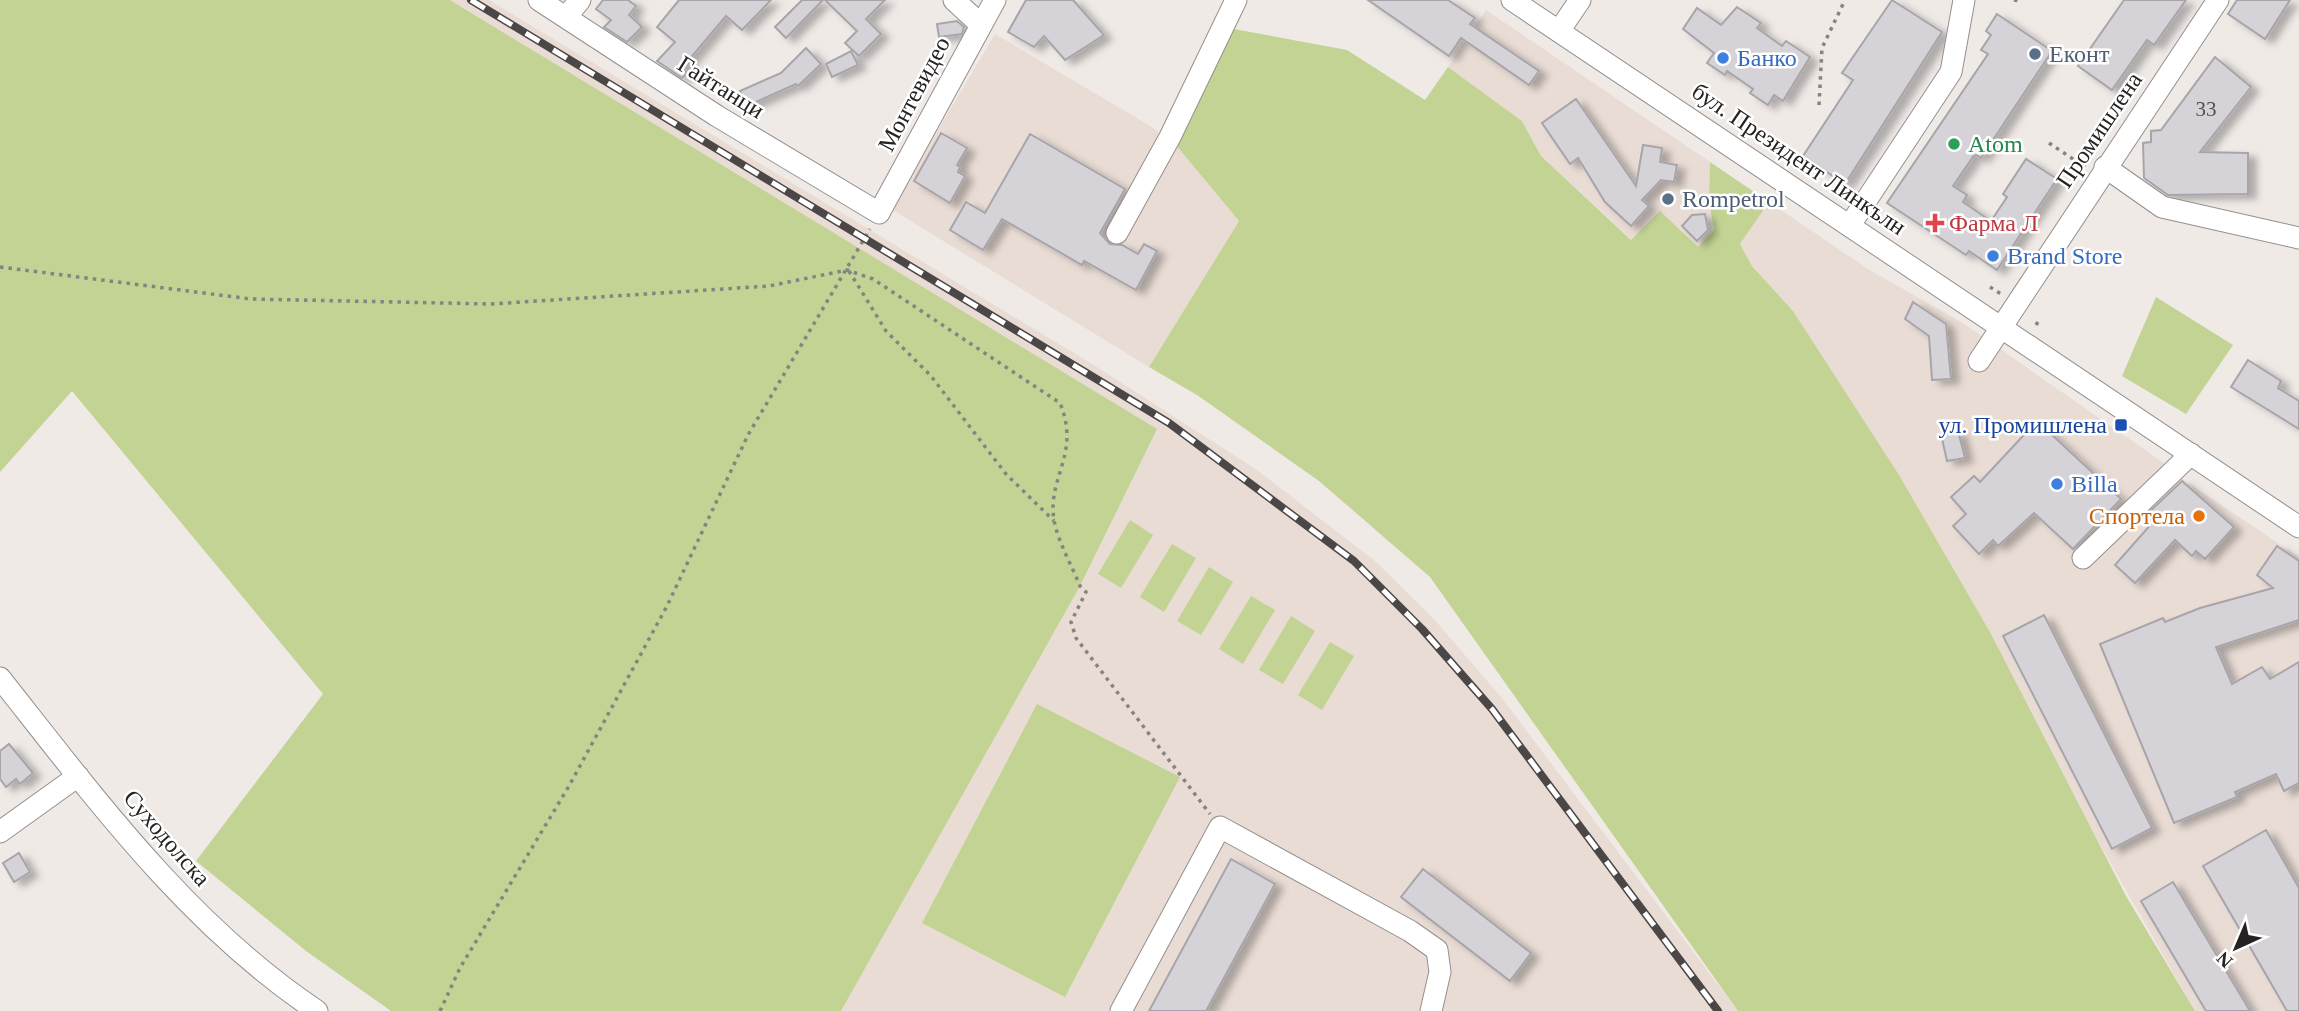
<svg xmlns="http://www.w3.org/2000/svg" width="2299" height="1011" viewBox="0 0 2299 1011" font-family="'Times New Roman',serif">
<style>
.built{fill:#e9dcd5}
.green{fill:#c2d394}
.building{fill:#d6d3d8;stroke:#a7a5aa;stroke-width:2;filter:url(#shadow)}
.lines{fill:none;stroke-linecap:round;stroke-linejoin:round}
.minor-casing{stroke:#958f8d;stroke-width:23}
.path{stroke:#878381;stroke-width:3.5;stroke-dasharray:3.5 5;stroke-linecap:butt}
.minor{stroke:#fff;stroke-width:21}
.rail-casing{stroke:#4a4746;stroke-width:8}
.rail{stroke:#fff;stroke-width:5;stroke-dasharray:16;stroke-linecap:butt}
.service-dot{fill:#5c6f8a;stroke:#fff;stroke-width:2.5}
.shop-dot{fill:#3f7fe0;stroke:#fff;stroke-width:2.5}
.leisure-dot{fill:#2e9e5b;stroke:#fff;stroke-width:2.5}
.health-dot{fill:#e0444e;stroke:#fff;stroke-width:2.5}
.transit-dot{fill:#1a4fb4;stroke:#fff;stroke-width:2.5}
.food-dot{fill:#e8710a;stroke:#fff;stroke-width:2.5}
.labels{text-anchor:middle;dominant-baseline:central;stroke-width:5;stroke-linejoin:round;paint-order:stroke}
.number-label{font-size:21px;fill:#514f50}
.service-label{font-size:24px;fill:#4e5e75;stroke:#fff;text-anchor:start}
.shop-label{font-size:24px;fill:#366cbe;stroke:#fff;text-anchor:start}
.street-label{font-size:24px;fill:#252322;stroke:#fff}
.leisure-label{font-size:24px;fill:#27864d;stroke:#fff;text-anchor:start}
.health-label{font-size:24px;fill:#be3a42;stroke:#fff;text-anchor:start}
.transit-label{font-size:24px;fill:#164399;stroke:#fff;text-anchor:end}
.food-label{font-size:24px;fill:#c56008;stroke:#fff;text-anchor:end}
</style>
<defs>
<filter id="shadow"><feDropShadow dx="8" dy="4.5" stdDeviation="3.5" flood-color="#0004"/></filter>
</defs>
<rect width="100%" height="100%" fill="#f0eae7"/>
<g class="built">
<path d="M450 0H489L1097 367 1257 470 1375 561 1433 618 1501 697 1738 1011H841L1080 586 1156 429Z"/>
<path d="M1486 10 1710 162 1709 202 1714 231 1698 247 1632 240 1541 156 1522 121 1448 67Z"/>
<path d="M995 34 1152 127 1175 144 1239 221 1149 367 891 209Z"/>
<path d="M1769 202 1868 269 1963 323 2168 466 2178 476 2299 557V1011H2195L1827 367 1793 311 1752 266 1740 244Z"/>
</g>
<g class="green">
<path d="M0 0H450L1157 429 1080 586 841 1011H391L306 951 196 861 323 694 72 391 0 472Z"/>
<path d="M1234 29 1347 50 1425 100 1448 67 1522 121 1541 156 1631 240 1660 211 1698 247 1714 230 1709 202 1710 162 1769 202 1740 244 1752 266 1793 311 1899 475 1991 634 2126 896 2195 1011H1738L1430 577 1319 481 1197 395 1149 367 1239 221 1175 144Z"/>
<path d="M2156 297 2233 345 2186 414 2122 376Z"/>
<path d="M1130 520 1153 535 1121 588 1098 574Z"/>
<path d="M1172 544 1196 558 1164 612 1140 597Z"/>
<path d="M1209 567 1233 582 1201 635 1177 621Z"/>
<path d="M1251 596 1275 610 1243 664 1219 649Z"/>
<path d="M1291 616 1315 631 1283 684 1259 670Z"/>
<path d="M1330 642 1354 656 1322 710 1298 695Z"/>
<path d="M1037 704 1180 777 1065 997 922 923Z"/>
</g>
<g class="building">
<path d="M603 0H628L636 6 629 15 642 27 627 42 604 27 611 20 596 9Z"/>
<path d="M679 0H771L742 30 726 16 682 68 687 73 682 78 657 61 675 42 657 27Z"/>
<path d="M802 0H823L786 38 775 27Z"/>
<path d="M825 0H885L866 19 881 34 859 56 845 43 857 31Z"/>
<path d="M1026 0H1073L1104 35 1065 60 1044 36 1034 47 1008 32Z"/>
<path d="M1368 0H1448L1475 18 1470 24 1539 71 1529 85 1461 38 1449 56Z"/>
<path d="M1892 0 1942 32 1845 184 1803 156 1853 80 1842 73Z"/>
<path d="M2124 0H2186L2154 45 2147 40 2112 90 2078 66Z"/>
<path d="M2237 0H2290L2265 39 2228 14Z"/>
<path d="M1737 7 1761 23 1757 28 1782 46 1786 41 1810 57 1783 101 1774 95 1768 105 1750 93 1753 89 1727 71 1725 75 1707 63 1714 53 1683 29 1697 8 1721 25Z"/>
<path d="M1997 14 2052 51 1981 158 1975 154 1953 186 1967 195 1963 202 1991 221 2007 197 2003 194 2026 159 2057 179 1997 270 1969 251 1966 255 1887 203 1988 54 1981 50 1991 35 1986 31Z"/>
<path d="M957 21 964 27 962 34 939 37 937 24Z"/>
<path d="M806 48 821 64 798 86 796 84 747 106 740 91 781 73Z"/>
<path d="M851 51 858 65 832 77 826 64Z"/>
<path d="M2215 57 2251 87 2200 152 2248 153V194L2168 195 2144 178 2143 143 2151 142V131L2161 130Z"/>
<path d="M1576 99 1636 186 1643 145 1662 148 1660 162 1677 165 1674 182 1661 180 1642 200 1649 206 1631 226 1605 202 1578 158 1570 164 1542 123Z"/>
<path d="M941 133 967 148 957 165 960 167 958 172 965 176 950 203 914 181Z"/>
<path d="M1030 134 1125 189 1100 233 1110 244 1122 245 1138 254 1144 244 1157 251 1136 290 1084 261 1082 265 1002 219 983 250 950 230 966 202 985 213Z"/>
<path d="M1705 214 1708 230 1697 241 1682 226 1692 215Z"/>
<path d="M1913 302 1946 324 1951 379 1932 380 1929 336 1905 319Z"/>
<path d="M2248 360 2281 381 2278 388 2299 401V429L2231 387Z"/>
<path d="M2037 421 2121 499 2073 549 2034 513 1998 546 1993 540 1979 554 1953 526 1966 514 1951 497 1974 476 1980 482Z"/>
<path d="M1958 431 1965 458 1947 461 1941 434Z"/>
<path d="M2182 481 2234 527 2205 559 2196 551 2192 556 2175 540 2135 583 2115 565 2153 522 2146 515Z"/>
<path d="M2277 546 2299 561V620L2216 647 2232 684 2262 667 2270 679 2299 662V783L2284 791 2276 774 2235 792 2237 797 2174 823 2100 644 2163 618 2165 622 2200 608 2273 588 2257 575Z"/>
<path d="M2044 615 2152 828 2112 849 2003 636Z"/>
<path d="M9 744 33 773 20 784 16 779 6 787 0 779V751Z"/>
<path d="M2266 830 2299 888V1011H2287L2203 866Z"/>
<path d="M19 853 30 872 14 882 3 863Z"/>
<path d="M1231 859 1275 884 1206 1011H1149Z"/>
<path d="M1423 869 1531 953 1510 981 1401 897Z"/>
<path d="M2173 882 2250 1011H2206L2141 901Z"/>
</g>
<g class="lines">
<defs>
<g id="minor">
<path d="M539 0 717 116 879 213 995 0"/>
<path d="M954 0 981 25"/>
<path d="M1512 0 2299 527"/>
<path d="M566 17 580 0"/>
<path d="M1559 31 1580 0"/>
<path d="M2105 167 2162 207 2299 238"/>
<path d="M1850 225 1951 72 1964 0"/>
<path d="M1117 233 1170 137 1236 0"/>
<path d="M1979 361 2218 0"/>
<path d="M2083 558 2191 454"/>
<path d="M0 678C95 798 188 925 317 1011"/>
<path d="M0 832 78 776"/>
<path d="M1121 1011 1220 827 1410 931 1437 950 1440 972 1431 1011"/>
</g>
</defs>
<use href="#minor" class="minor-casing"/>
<g class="path">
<path d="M2014 0 2020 1"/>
<path d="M1819 105 1822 48 1845 0"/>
<path d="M2049 143 2085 167"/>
<path d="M0 267 251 299 491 304 769 286 847 270 873 279 1060 403C1081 454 1047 477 1054 520 1058 542 1072 566 1080 586L1086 592 1071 622 1076 638 1210 814"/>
<path d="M849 271 886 331 931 376 1006 474 1054 521"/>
<path d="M1990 287 2001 294"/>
<path d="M2036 325 2038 322"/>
<path d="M440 1011 460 968 569 786 667 606 748 435 870 229"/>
</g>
<use href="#minor" class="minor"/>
<defs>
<path id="rail" d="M471 0 1169 423 1354 561 1422 629 1492 709 1718 1011"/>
</defs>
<use href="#rail" class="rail-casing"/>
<use href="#rail" class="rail"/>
</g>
<g class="service-dot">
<circle cx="2035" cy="54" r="7"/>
<circle cx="1668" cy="199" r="7"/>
</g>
<g class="shop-dot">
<circle cx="1723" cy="58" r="7"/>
<circle cx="1993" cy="256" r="7"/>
<circle cx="2057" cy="484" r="7"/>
</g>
<circle class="leisure-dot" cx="1954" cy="144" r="7"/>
<path class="health-dot" d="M1931.5 212.5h7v7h7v7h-7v7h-7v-7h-7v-7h7z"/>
<rect class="transit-dot" x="2114" y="418" width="14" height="14" rx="3.5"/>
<circle class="food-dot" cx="2199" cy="516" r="7"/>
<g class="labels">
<g class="number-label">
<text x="2206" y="109">33</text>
</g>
<g class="service-label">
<text x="2049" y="54">Еконт</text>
<text x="1682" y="199">Rompetrol</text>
</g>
<g class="shop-label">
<text x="1737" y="58">Банко</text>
<text x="2007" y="256">Brand Store</text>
<text x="2071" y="484">Billa</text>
</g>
<g class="street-label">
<text transform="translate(721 87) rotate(32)">Гайтанци</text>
<text transform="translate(914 94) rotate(-62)">Монтевидео</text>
<text transform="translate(2099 130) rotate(-56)">Промишлена</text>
<text transform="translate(1799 159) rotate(34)">бул. Президент Линкълн</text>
<text transform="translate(167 838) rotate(49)">Суходолска</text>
</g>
<g class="leisure-label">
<text x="1968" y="144">Atom</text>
</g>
<g class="health-label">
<text x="1949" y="223">Фарма Л</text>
</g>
<g class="transit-label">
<text x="2107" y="425">ул. Промишлена</text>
</g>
<g class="food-label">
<text x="2185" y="516">Спортела</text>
</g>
</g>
<g transform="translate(2236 948) rotate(224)" stroke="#ffffff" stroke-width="5" paint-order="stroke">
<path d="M0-5L12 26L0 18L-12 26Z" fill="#252322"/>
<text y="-10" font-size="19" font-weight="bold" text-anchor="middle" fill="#252322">N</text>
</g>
</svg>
